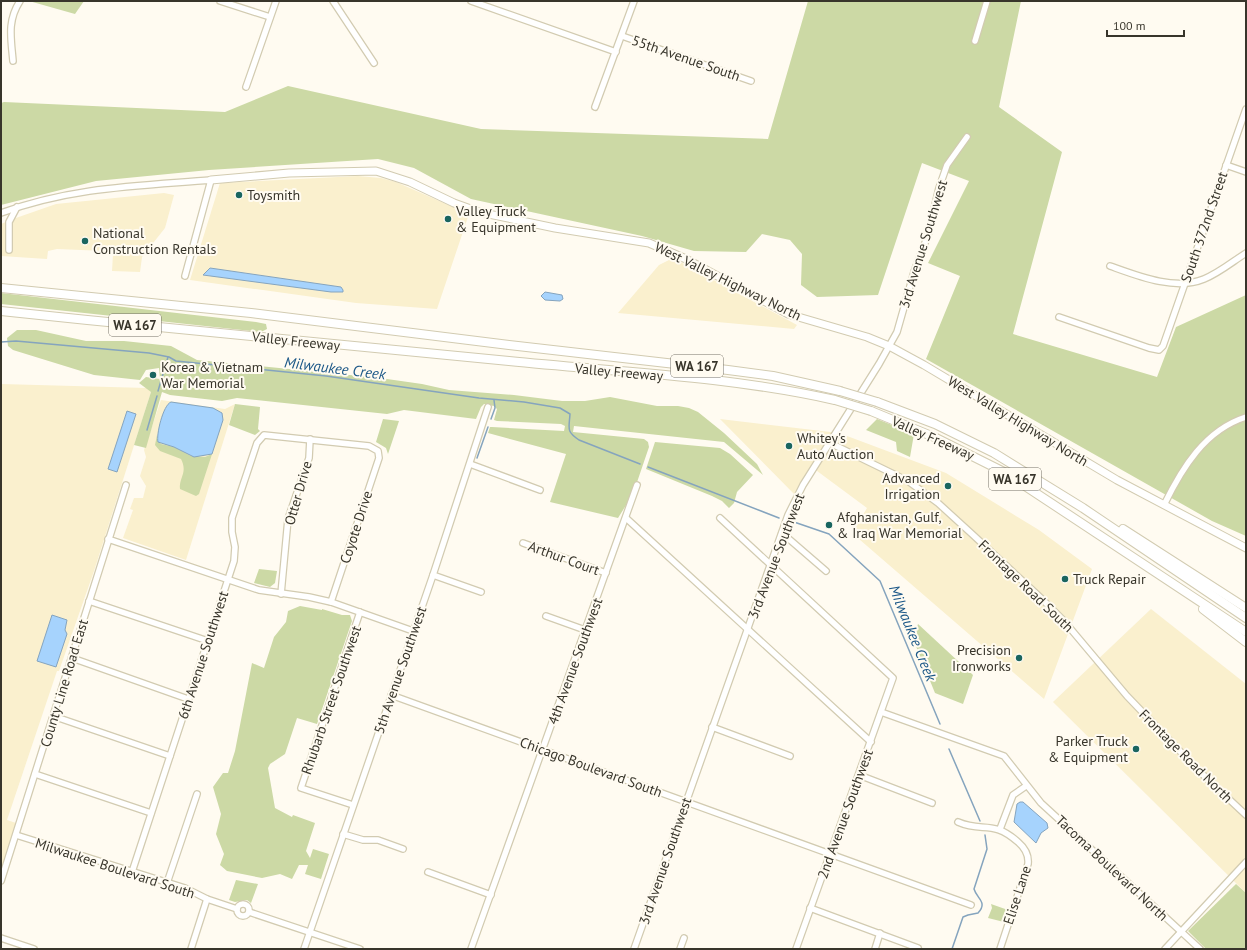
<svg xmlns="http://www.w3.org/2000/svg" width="1247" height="950" viewBox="0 0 1247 950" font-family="'PT Sans',sans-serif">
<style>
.built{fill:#faf0ce}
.green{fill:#ccd9a5}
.water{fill:#a6d3fd;stroke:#85a4be}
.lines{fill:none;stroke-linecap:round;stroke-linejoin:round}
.stream{stroke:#85a4be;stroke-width:1.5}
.minor-casing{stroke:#d2cbb1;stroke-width:8}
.major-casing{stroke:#d2cbb1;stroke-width:9}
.highway-casing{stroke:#d2cbb1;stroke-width:10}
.minor{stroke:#fff;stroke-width:5.5}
.major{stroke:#fff;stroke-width:7}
.highway{stroke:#fff;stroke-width:8}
.highway-bridge-casing{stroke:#d2cbb1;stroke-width:10;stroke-linecap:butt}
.highway-bridge{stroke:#fff;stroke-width:8}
.poi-dot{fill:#19655f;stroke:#fffbf1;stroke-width:1.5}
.labels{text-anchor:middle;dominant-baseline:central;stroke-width:4;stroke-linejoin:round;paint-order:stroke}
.shield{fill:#fffbf1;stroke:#747066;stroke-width:1}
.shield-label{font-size:13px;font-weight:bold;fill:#38352b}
.street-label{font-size:14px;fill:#38352b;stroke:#fffbf1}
.poi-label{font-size:14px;fill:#38352b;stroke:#fffbf1;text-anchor:start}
.water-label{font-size:15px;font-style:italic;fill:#1b5787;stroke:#fffbf1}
</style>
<rect width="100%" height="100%" fill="#fffbf1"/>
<g class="built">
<path d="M358 176 381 178 396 182 469 214 437 309 356 303 190 280 220 183Z"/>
<path d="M164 193 174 195 165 228 142 257 140 272 112 271 113 254 105 251 57 249 48 251 47 259 1 256V224L13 219 56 204Z"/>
<path d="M673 258 797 325 794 329 618 313 659 265Z"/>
<path d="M1 384 147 388 151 392 94 571 59 671H57L7 820 16 823 1 870Z"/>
<path d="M161 400 225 409 235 404 186 560 123 538 133 510 130 509 134 498H143L146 486 140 476 146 457 144 450Z"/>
<path d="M720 419 839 433 946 473 1039 530 1092 569 1044 699 852 533 867 508 813 468 796 496Z"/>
<path d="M1151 609 1246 684V893L1053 702Z"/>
</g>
<g class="green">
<path d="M29 1H84L75 14Z"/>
<path d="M808 1H1021L999 107 1062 152 1013 334 1157 377 1176 327 1246 295V536L1212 521 926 359 960 276 928 263 969 181 922 163 878 295 817 297 801 285 802 254 790 240 762 234 746 252 694 251 642 236 471 199 414 168 378 159 209 170 96 181 1 205V103L4 102 225 112 288 86 481 129 768 139Z"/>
<path d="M1 293 256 322 266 324 267 329 261 332 1 304Z"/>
<path d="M17 330H36L86 341H124L171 346 197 360 380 378 422 384 449 390 514 395 562 401H585L610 397 657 406H678L689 408 698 412 724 433 757 464 763 475 724 442 574 426 573 432 644 439 648 442 649 447 633 494 618 518 550 502 566 454 488 433 490 427H492L564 431 565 426 561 424 497 421 494 420 497 409 494 406 484 404 481 407 476 419 404 410 387 414 237 398 222 401 170 395 162 392 146 448 134 445 151 392 139 383 146 377 160 379 159 368 146 370 140 380 94 375 13 350 8 346 7 338Z"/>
<path d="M235 404 260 407 258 429 260 431 255 435 229 425Z"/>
<path d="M383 419 399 421 388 454 386 448 376 442Z"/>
<path d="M877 419 914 434 910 457 897 451 896 442 866 430Z"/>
<path d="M157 435V439L161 444 174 447 191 456 205 457 212 454 213 451 199 494 196 496 180 489C179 477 188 473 181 459L160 451 155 445Z"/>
<path d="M655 442 720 448 730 454 753 475 737 492 734 503 729 508 722 501 712 496 646 469Z"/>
<path d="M259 569 277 571 275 583 270 587 254 583Z"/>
<path d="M300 606 322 610V612V609L342 615H350L352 621 317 724 297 718 285 754 270 764 268 768 275 808 292 817 293 815 315 823 306 851 310 858 313 849 329 854 321 879 305 874 308 865H299L292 879 280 874 262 878 227 871 220 865 224 854 216 834 221 814 213 787 223 773H228L235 751 252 663 264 668 274 637 286 622 288 611Z"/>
<path d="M918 624 973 675 963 704 935 693 913 639Z"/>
<path d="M236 880 258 884 251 903 247 900 235 902 229 900Z"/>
<path d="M1236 884 1246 893V949H1206L1188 931Z"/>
<path d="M991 904 1008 910 1004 922 988 918 992 908Z"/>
</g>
<g class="water">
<path d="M210 268 341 287 343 290V292H331L203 275Z"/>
<path d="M545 292 562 295 563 299 560 301 545 300 541 296Z"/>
<path d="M171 402 213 408 222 413 223 420 212 454 194 457 174 447 158 442C156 435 163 405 171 402Z"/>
<path d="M127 411 136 414 117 472 108 469Z"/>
<path d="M52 615 67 620 65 630 67 634 56 667 37 661Z"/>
<path d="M1020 802H1023L1047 823 1048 828 1041 833 1036 843 1014 822 1017 804Z"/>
</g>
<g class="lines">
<g class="stream">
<path d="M1 342 16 341 149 353 169 357 176 361 326 376 479 398 524 402 560 408 570 414C569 429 566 431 579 440L640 464"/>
<path d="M158 391 168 357"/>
<path d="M491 419 495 408 494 400"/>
<path d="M147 430 157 396"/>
<path d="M477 458 488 427"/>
<path d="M648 467 779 518"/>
<path d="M794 522 829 534 880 581 940 724"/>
<path d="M949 749 980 821"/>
<path d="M952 949 963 917 968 915 978 913C988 902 977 899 974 889L987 849 985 835"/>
</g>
<defs>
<g id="minor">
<path d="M220 1 270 17"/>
<path d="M333 1 374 63"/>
<path d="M471 1 616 52"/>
<path d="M622 36 751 81"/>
<path d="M975 41 987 1"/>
<path d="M13 61C11 38 7 21 20 1"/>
<path d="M246 87 276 1"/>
<path d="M595 107 634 1"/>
<path d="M1226 165 1246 172"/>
<path d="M1 213C72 187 137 186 211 180L185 276"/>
<path d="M9 250V222L17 207"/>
<path d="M1110 266C1138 276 1175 291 1204 279 1219 273 1232 262 1246 253"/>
<path d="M1059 317 1149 348 1159 350 1163 346 1246 109"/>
<path d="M830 443 908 481 938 503 972 534 1043 600 1064 621 1127 696 1199 771 1246 815"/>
<path d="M470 464 540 490"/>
<path d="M1164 505C1182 468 1205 430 1246 417"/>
<path d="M626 518 871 742"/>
<path d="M720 518 893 678 796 949"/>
<path d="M782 533 826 571"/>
<path d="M108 539 259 590 309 597 331 602 413 631"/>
<path d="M523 543 606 573"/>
<path d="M433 575 481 592"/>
<path d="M281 594 288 519 309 458 310 439"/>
<path d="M89 601 208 641"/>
<path d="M546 616 585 630"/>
<path d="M72 658 188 699"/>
<path d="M391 695 971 905"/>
<path d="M881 712 1004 756 1041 803 1200 949"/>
<path d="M53 716 170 756"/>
<path d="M712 727 790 756"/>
<path d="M35 774 151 813"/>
<path d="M859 775 932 803"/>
<path d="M353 805 301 788 360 612"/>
<path d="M958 822C983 833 992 819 1018 842 1025 848 1029 855 1028 864L1000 949"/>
<path d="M1000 829 1013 795 1026 786"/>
<path d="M343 834 363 840H378L403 849"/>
<path d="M16 835 185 888 207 899 237 909"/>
<path d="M132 872 234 561 235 547 232 532V518L257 443 264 435 369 446 378 451 379 458 331 602"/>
<path d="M428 872 491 895"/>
<path d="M1 881 126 485"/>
<path d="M167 883 197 794"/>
<circle cx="243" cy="910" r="6"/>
<path d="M810 908 918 948"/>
<path d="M249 912 360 949"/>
<path d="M1 938 34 949"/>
<path d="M191 949 207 899"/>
<path d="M304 949 433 575 488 407"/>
<path d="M471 949 637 485"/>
<path d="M634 949 788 515 803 485 879 364 897 332 914 272 928 235 939 188 947 165 967 137"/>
<path d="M680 949 684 938"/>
<path d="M875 949 880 933"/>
<path d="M1165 949 1246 862"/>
</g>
<path id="major" d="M211 180 289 173 376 171 410 182 454 203 479 212 555 228 649 243 686 259 788 314 867 337 889 346 924 365 1117 480 1246 548"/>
<g id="highway">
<path d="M1 288 251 313 509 345 728 370 773 376 840 391"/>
<path d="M1 311C170 329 339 345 509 361 617 372 728 376 835 400"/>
<path d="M877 402 935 424 994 453 1083 508 1246 618"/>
<path d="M871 411 934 437 1004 472 1246 632"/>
<path d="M1123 529 1246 608"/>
<path d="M1203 609 1246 642"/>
</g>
</defs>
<use href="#minor" class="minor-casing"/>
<use href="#major" class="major-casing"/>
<use href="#highway" class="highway-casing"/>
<use href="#minor" class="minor"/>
<use href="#major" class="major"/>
<use href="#highway" class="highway"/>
<defs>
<g id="highway-bridge">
<path d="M840 391 877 402"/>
<path d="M835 400 871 411"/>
</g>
</defs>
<use href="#highway-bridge" class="highway-bridge-casing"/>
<use href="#highway-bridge" class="highway-bridge"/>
</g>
<g class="poi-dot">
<circle cx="239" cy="195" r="4"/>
<circle cx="448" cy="219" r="4"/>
<circle cx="85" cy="241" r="4"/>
<circle cx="153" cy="375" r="4"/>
<circle cx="789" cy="446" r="4"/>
<circle cx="948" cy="486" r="4"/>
<circle cx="829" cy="525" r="4"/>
<circle cx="1065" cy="579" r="4"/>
<circle cx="1019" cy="658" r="4"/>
<circle cx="1136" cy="749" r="4"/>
</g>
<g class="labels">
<g class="shield">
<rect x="109" y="314" width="52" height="22" rx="3"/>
<rect x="671" y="355" width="52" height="22" rx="3"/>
<rect x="989" y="468" width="52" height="22" rx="3"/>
</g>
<g class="shield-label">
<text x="135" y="325">WA 167</text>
<text x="697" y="366">WA 167</text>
<text x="1015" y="479">WA 167</text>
</g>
<g class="street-label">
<text transform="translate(686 58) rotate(19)">55th Avenue South</text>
<text transform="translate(1204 227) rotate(-71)">South 372nd Street</text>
<text transform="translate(923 244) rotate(-73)">3rd Avenue Southwest</text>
<text transform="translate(728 281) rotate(26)">West Valley Highway North</text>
<text transform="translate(296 341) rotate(6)">Valley Freeway</text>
<text transform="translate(619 372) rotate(5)">Valley Freeway</text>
<text transform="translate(1018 421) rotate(31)">West Valley Highway North</text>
<text transform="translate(933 438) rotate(24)">Valley Freeway</text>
<text transform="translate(298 493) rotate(-74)">Otter Drive</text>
<text transform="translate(356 527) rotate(-72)">Coyote Drive</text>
<text transform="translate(776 556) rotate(-69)">3rd Avenue Southwest</text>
<text transform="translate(564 558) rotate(20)">Arthur Court</text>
<text transform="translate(1026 586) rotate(44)">Frontage Road South</text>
<text transform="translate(203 655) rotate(-72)">6th Avenue Southwest</text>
<text transform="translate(575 661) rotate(-70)">4th Avenue Southwest</text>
<text transform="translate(400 670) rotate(-71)">5th Avenue Southwest</text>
<text transform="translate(64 683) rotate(-73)">County Line Road East</text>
<text transform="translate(331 700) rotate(-71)">Rhubarb Street Southwest</text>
<text transform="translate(1186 756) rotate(45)">Frontage Road North</text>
<text transform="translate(591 767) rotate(20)">Chicago Boulevard South</text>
<text transform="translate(845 814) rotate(-70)">2nd Avenue Southwest</text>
<text transform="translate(665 861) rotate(-71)">3rd Avenue Southwest</text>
<text transform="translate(115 868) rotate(18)">Milwaukee Boulevard South</text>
<text transform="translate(1112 868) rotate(43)">Tacoma Boulevard North</text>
<text transform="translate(1017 895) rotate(-72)">Elise Lane</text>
</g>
<g class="poi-label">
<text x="247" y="195">Toysmith</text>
<text x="456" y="211">Valley Truck<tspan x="456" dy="16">&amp; Equipment</tspan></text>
<text x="93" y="233">National<tspan x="93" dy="16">Construction Rentals</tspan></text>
<text x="161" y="367">Korea &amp; Vietnam<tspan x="161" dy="16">War Memorial</tspan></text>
<text x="797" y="438">Whitey's<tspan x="797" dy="16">Auto Auction</tspan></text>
<text x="940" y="478" text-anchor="end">Advanced<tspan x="940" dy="16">Irrigation</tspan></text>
<text x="837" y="517">Afghanistan, Gulf,<tspan x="837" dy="16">&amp; Iraq War Memorial</tspan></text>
<text x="1073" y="579">Truck Repair</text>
<text x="1011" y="650" text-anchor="end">Precision<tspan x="1011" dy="16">Ironworks</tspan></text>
<text x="1128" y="741" text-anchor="end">Parker Truck<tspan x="1128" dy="16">&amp; Equipment</tspan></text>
</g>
<g class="water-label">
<text transform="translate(335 368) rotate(7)">Milwaukee Creek</text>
<text transform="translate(913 633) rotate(68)">Milwaukee Creek</text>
</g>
</g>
<rect width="1247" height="950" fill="none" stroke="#38352b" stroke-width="4"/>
<path d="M1107 30v6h77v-6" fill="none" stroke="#38352b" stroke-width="2"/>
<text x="1113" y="30" font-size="12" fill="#38352b" stroke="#fffbf1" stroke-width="3" paint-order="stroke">100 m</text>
</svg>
